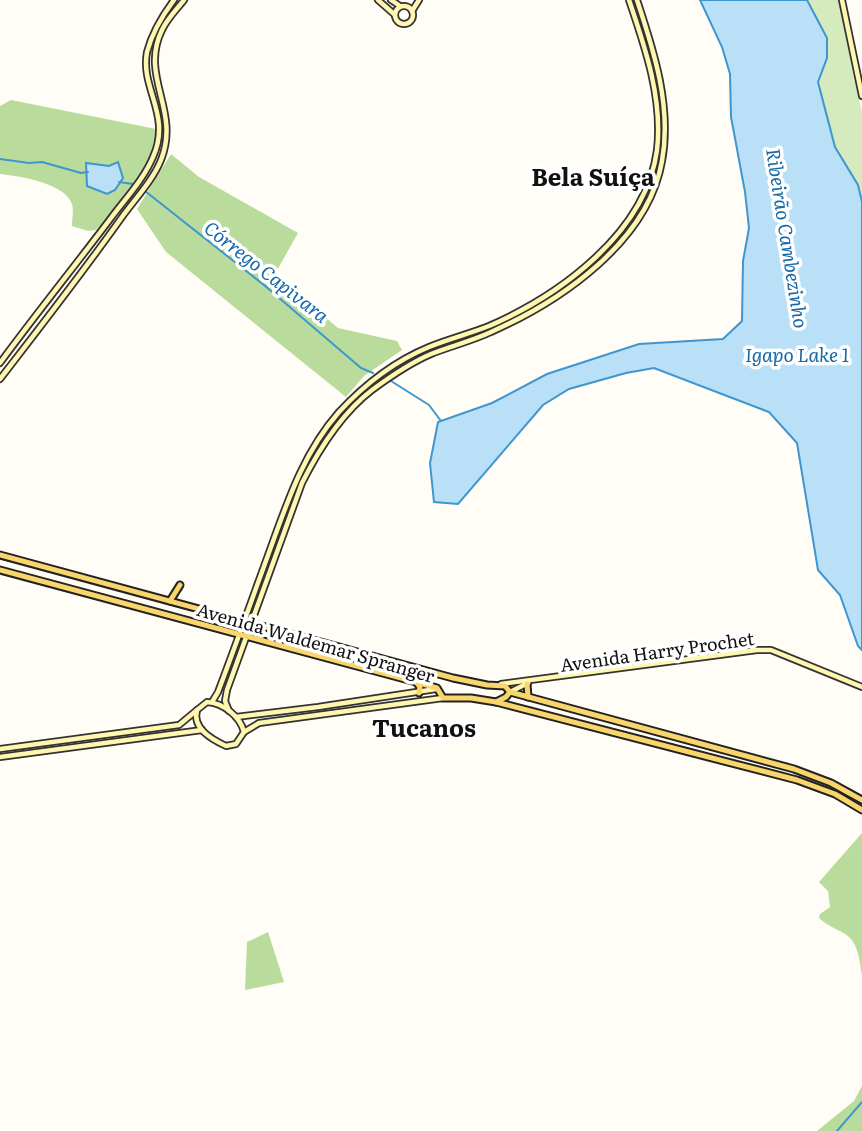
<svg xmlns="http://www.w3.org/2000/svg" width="862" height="1131" viewBox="0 0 862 1131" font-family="Literata,serif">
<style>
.green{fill:#d5ebbd}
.forest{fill:#b9dc9c}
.water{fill:#b9e0f7;stroke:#3f96cf;stroke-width:2}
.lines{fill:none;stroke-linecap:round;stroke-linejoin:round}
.stream{stroke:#3f96cf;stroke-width:2}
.secondary-casing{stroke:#333;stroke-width:8}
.primary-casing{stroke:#222;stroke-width:9}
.secondary{stroke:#fff6b0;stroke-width:4.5}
.primary{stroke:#f9d66b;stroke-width:5}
.labels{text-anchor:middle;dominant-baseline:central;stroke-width:7;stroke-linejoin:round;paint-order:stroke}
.street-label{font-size:18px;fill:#111;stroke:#fff}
.water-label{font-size:19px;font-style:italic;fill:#1768a6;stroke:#fff}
.district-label{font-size:24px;font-weight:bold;fill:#111;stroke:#fff}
</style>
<rect width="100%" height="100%" fill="#fffdf5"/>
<path class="green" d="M807 0H840L853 74 862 112V202L858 185 835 147 818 82 827 58V38Z"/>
<g class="forest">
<path d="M11 100 156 129C158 157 117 211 96 230L88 231 72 226C72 219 74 211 72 204 65 183 19 176 0 174V106Z"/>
<path d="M171 154 199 177 298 233 275 274 338 328 397 341 402 350 364 376 346 397 166 252 137 209Z"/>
<path d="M862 833V976C860 964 859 946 849 937 841 930 828 927 819 918L820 914 830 907 828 891 819 882Z"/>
<path d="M268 932 284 982 245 990 247 942Z"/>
<path d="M862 1086V1131H817L854 1101Z"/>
</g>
<g class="water">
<path d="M700 0H807L827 38V58L818 82 835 147 858 185 862 202V650L858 646 840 595 818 570 797 443 769 412 654 368 626 373 569 389 543 405 458 504 434 502 430 463 438 422 492 403 547 374 639 344 723 339 742 321 743 261 749 228 745 192 731 117 730 74 722 47Z"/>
<path d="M118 162 123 178 115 190 107 194 87 186 86 163 109 166Z"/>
</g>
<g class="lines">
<g class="stream">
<path d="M0 159 29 163 42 162 81 173 88 172"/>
<path d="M119 182 133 184"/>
<path d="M145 191 264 285 361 368 373 373"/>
<path d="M391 381 429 405 441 421"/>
<path d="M837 1131 862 1102"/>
</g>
<defs>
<g id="secondary">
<path d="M378 0 394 14"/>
<path d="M391 0 400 6"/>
<path d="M842 0 862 96"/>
<circle cx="404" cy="15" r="9"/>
<path d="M412 11 419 0"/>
<path d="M0 363C36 314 74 267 111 218 125 199 144 179 153 157 172 115 140 89 147 52 152 33 162 16 174 0"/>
<path d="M0 379C41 326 83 272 122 217 135 199 153 180 161 160 181 110 139 77 162 30 167 19 177 9 184 0"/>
<path d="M501 684 757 650H771L862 687"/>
<path d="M510 692 528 683"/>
<path d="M207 702C223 703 240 716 244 732L236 744 226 746C211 739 192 728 197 710Z"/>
<path d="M212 702 218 692C235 647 251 602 267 558 286 506 302 454 339 412 364 385 395 361 429 347 448 339 469 334 489 326 560 295 646 233 657 150 663 99 645 47 629 0"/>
<path d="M229 711 225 701 227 690 302 483C319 449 342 413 372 390 391 376 410 363 431 354 451 346 472 341 491 332 561 301 648 242 662 161 672 107 654 51 637 0"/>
<path d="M236 717 318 707 436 689"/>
<path d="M244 732 259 723 443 698"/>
<path d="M0 749 179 725 197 710"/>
<path d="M0 757 202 730"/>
</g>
<g id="primary">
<path d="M0 555 453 678 487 685 505 686 510 692 794 769 831 783 862 800"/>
<path d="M0 570 416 682 437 688 443 698H471L496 702 797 780 835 794 862 810"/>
<path d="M170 601 180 585"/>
<path d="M416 682 420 687 419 693"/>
<path d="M527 684 528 697"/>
<path d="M496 702 506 697 510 692"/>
</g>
</defs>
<use href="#secondary" class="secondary-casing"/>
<use href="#primary" class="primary-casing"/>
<use href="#secondary" class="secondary"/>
<use href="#primary" class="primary"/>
</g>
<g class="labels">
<g class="street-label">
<text transform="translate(316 642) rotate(16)">Avenida Waldemar Spranger</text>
<text transform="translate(657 651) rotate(-8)">Avenida Harry Prochet</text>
</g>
<g class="water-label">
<text transform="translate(788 238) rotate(81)">Ribeirão Cambezinho</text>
<text transform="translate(267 271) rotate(38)">Córrego Capivara</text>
<text x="797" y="354">Igapo Lake 1</text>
</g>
<g class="district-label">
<text x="593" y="175">Bela Suíça</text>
<text x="424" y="726">Tucanos</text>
</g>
</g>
</svg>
